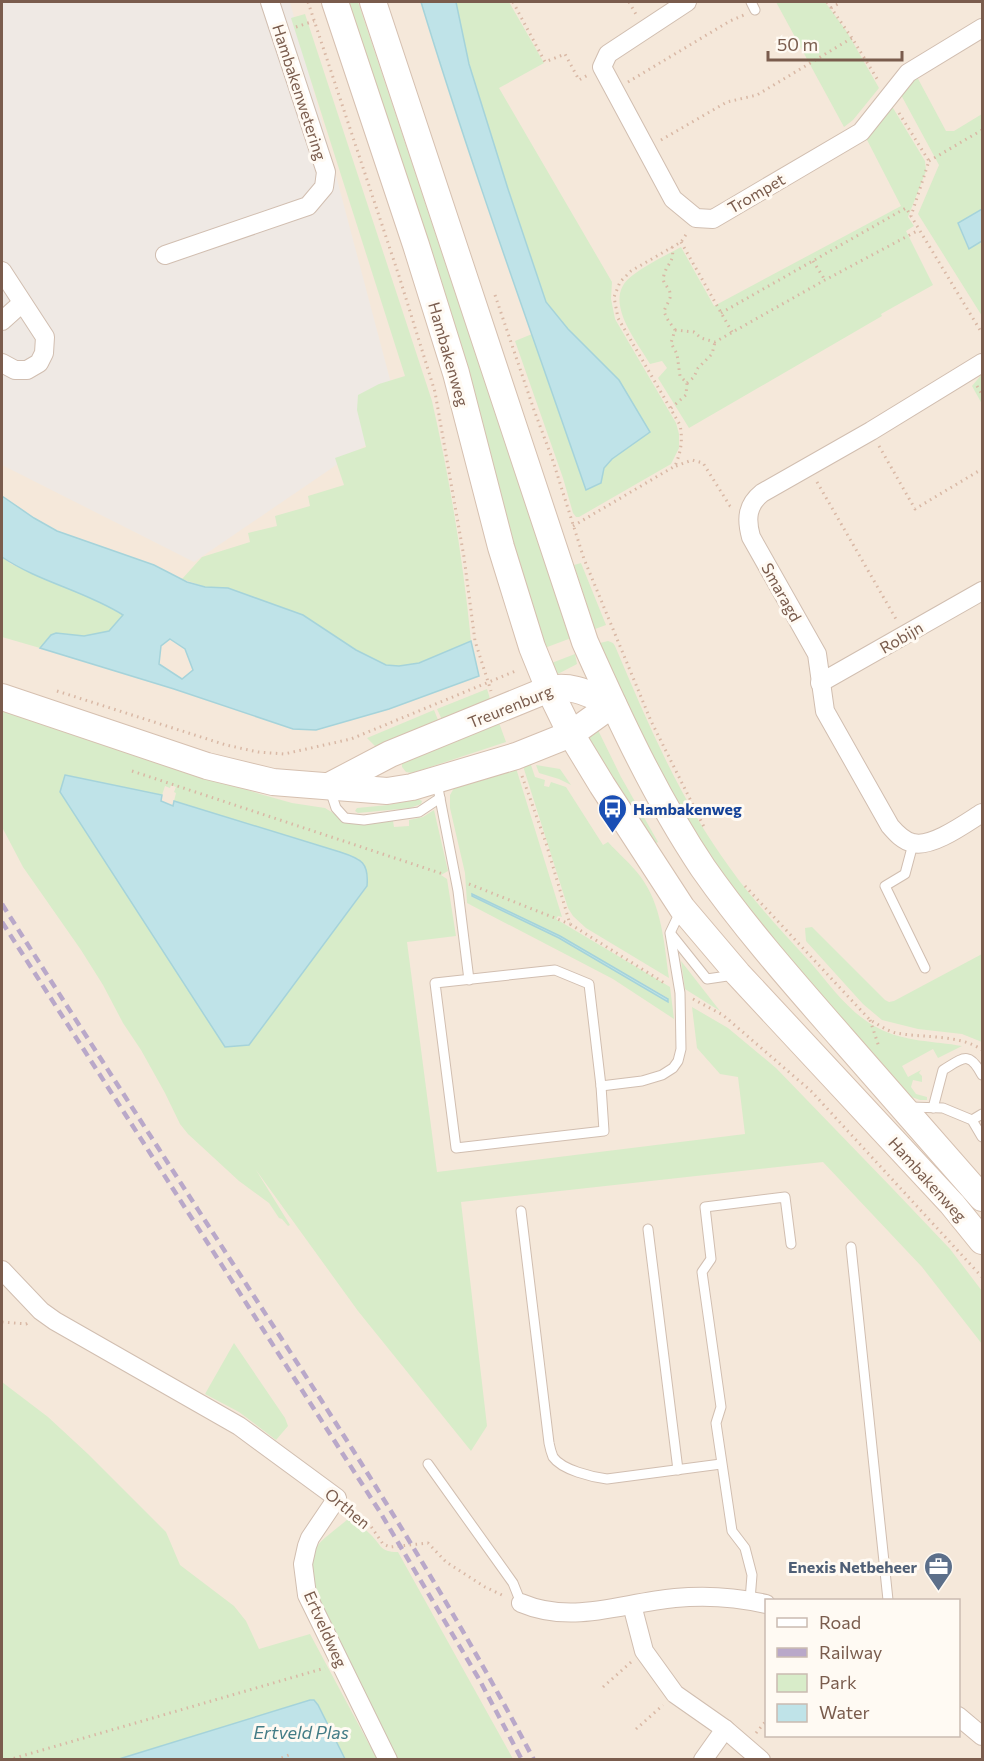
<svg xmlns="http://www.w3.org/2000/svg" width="984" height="1761" viewBox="0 0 984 1761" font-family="Commissioner,sans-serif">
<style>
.residential{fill:#f5e8da;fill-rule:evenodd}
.industrial{fill:#efe9e4}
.green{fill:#d8ecc9;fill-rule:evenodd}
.water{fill:#bfe3e8;stroke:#a5d3da;stroke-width:1.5;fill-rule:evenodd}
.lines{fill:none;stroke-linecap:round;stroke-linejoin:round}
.lane-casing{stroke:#d1beb0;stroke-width:11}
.street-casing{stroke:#d1beb0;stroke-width:20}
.secondary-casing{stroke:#d6c0b0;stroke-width:28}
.path{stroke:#d9b8a5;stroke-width:3;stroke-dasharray:1.5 4.5;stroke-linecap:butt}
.lane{stroke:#fff;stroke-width:9}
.street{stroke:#fff;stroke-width:18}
.secondary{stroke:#fff;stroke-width:26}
.rail{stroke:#b9a8c9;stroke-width:4.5;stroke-dasharray:9 6;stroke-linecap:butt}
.labels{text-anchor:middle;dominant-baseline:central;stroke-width:6;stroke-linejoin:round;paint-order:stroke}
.street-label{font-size:16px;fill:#7a5c4d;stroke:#fffaf3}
.transit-label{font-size:16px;font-weight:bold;fill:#164399;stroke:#fffaf3;text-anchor:start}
.service-label{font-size:16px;font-weight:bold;fill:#4e5e75;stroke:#fffaf3;text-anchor:end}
.water-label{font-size:18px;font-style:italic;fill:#437c86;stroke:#fffaf3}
</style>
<rect width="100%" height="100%" fill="#fdf6ec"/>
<path class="residential" d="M2 2H982V1759H333L2 1730ZM766 1600H958V1736H766Z"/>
<path class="industrial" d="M2 2H290L401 421 194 562 2 465Z"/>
<g class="green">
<path d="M345 2H358L552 583 574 637 542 649Z"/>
<path d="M456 2H509L544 63 499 88 612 282 611 299 615 319 676 423 679 434V448L671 464 579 517H576L573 513 563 478 515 341 532 334 586 489 601 483 603 468 612 459 650 432 619 380 568 329 546 302 508 189 469 64Z"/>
<path d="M776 2H825L847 32 879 88 853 120 844 127Z"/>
<path d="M305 14 432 401C450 480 463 560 471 641L419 663 399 666 386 665 356 650 303 615 228 588 205 587 182 579 202 557 250 542 248 533 277 526 275 516 310 506 308 496 344 485 335 458 366 447 357 410 358 395 379 384 405 376 291 18Z"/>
<path d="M916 75 946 131H954L982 114V209L958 224 968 248 980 242 982 246V316L918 214 939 165 900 93Z"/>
<path d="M890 103 925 161 926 171 908 217 914 226 906 231 933 285 881 314 882 316 689 428 658 378 667 368 662 361 650 364C636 340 600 298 633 275 647 264 665 256 681 247L714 306 901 206 864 134Z"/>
<path d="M982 374V404L972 386Z"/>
<path d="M2 557 11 564 104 604 123 615 110 631 84 636 56 633 51 635 40 648 2 637Z"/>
<path d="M581 563 606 625 595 629 574 565Z"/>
<path d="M608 641 613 643 615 646C648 724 679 798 730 868 754 902 782 931 810 962 830 985 850 1014 878 1028 904 1042 934 1041 962 1046L938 1058 933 1049 902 1066 908 1077 921 1070 919 1073 922 1076V1082L913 1080 911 1087 916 1094 927 1097V1100H920L909 1096 737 899 671 797 614 679 600 643Z"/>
<path d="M575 654 577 664 554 676 549 664Z"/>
<path d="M487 689 491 702 443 722 437 709Z"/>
<path d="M2 709 260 794 292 803 325 808 351 824 393 821 394 827 409 826V820L423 817 434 810 448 871 441 875 447 879 456 936 407 942 437 1172 745 1134 738 1077 720 1074 697 1048 692 1007 728 1028 776 1068 892 1188 950 1249 982 1291V1344L922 1267 823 1162 461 1202 487 1426 471 1451 358 1311 256 1170 290 1225 288 1226 282 1219 279 1218 269 1203 239 1181 188 1134 180 1124 165 1093 141 1050 123 1023 103 985 81 950 23 867 2 827ZM66 775 162 795 165 786 170 788 171 785 176 787 174 792 176 793 174 801 359 859 367 887 248 1045Z"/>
<path d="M434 710 438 720 403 734 404 738 378 749 367 738Z"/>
<path d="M498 720 506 742 412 773 406 772 402 767V761Z"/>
<path d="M596 726 621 777 658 842 651 846 579 731Z"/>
<path d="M531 765 535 777 545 780 544 786 549 787 551 782 566 787 603 845 608 842C618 853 631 864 640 876 662 905 664 942 669 978L586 928 573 916 568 908 523 766Z"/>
<path d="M536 765 560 769 571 785 559 779 539 773Z"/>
<path d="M516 768 562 917 558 916 556 919 670 987 674 1019 613 979 467 903 465 873 450 808V795L454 788ZM472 894 560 936 668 998 667 1001 559 938 472 896Z"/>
<path d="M418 799 422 801 421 804 410 808 358 813 355 811 357 808 388 805Z"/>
<path d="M812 927 885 1000 889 1002 894 1001 982 954V1042L962 1034 918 1029 882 1020 863 1004 806 941 805 928Z"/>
<path d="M681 961 720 1011 685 989Z"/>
<path d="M234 1343 285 1418 288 1426 276 1440 239 1412 205 1394Z"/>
<path d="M2 1382 48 1417 88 1454 166 1532 180 1565 234 1606 246 1621 259 1649 310 1634 377 1759H345L318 1705 310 1700 119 1759H2Z"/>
<path d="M349 1518C356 1523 364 1528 370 1534 382 1545 379 1552 398 1552L513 1759H395L309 1578C310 1570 310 1560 313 1553 317 1541 340 1527 349 1518Z"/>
</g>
<g class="water">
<path d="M421 2H456L469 64 508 189 546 302 568 329 619 380 650 432 612 459 604 468 601 483 586 490C530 328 471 166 421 2Z"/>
<path d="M982 209V241L969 249 958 223Z"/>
<path d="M2 496 34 518 57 531 154 565 187 582 205 587 228 588 303 615 356 650 386 665 399 666 419 663 471 641 479 676 389 709 316 730 293 729 174 689 40 648 51 635 56 633 84 636 109 631 123 615C85 591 39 582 2 557ZM170 639 185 649 193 670 182 679 159 664 161 646Z"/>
<path d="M65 775 162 795 161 801 173 806 174 801 340 852C362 859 369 863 367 886L249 1045 225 1047 60 792Z"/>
<path d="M472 894 560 936 668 999V1002L559 938 472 896Z"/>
<path d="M310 1700H314L318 1705 345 1759H119Z"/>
</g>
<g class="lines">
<defs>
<g id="lane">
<path d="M751 2 755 10"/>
<path d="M437 783 458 891 469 980"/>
<path d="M330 790 336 808 345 818 364 820 419 812 440 798"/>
<path d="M913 844 905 874 885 886 925 968"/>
<path d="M671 934 707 979 734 975"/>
<path d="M555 970 589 984 601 1086 604 1131 456 1148 435 983Z"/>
<path d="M601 1086 642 1081 662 1075 673 1068 678 1061 681 1049 680 993 670 933 681 910"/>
<path d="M910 1107 943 1108 972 1120 982 1137"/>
<path d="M933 1108 943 1070C963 1058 969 1050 982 1075"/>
<path d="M972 1120 982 1114"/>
<path d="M521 1211 549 1443C550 1448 551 1452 553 1457 562 1470 592 1477 607 1479L721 1464"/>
<path d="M648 1229 678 1470"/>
<path d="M851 1247 888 1600"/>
<path d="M428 1464 513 1583 521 1603"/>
<path d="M750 1600 752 1575 745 1548 732 1531 716 1423 721 1407 702 1272 711 1259 705 1207 785 1197 791 1244"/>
</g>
<g id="street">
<path d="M687 2 608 54 602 67 673 199 696 218 713 219 861 132 908 73 982 28"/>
<path d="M165 255 308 206 324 187 326 172 270 2"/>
<path d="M2 271 45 337 44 353 39 363 27 370H15L2 363"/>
<path d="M2 321 22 303"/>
<path d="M982 363 871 431 762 493C747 505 746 519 751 537L817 654 825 711 890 826C896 833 903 841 913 843 932 848 966 823 982 813"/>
<path d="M820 683 982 591"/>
<path d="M2 1270 41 1311 55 1321 239 1426 337 1498 310 1538 307 1546 303 1564 307 1595 388 1760"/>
<path d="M521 1603C573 1625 621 1603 675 1598 706 1595 736 1597 766 1604"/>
<path d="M632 1605 644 1651 675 1694 725 1729 761 1760"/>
<path d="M958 1716 982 1736"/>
<path d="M703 1760 725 1729"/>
</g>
<g id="secondary">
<path d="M335 2 416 245 456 373 501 547 532 647 549 689 571 734 602 785 682 908 738 974 952 1204 982 1241"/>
<path d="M373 2 585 642C619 718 656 798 703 868 745 928 793 982 841 1037 888 1091 935 1144 982 1198"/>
<path d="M2 697 207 766 273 782 387 791 412 787 516 756 571 734 613 704"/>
<path d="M329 786 390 754 549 689C573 684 591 695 613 704"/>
</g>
</defs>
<use href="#lane" class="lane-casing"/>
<use href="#street" class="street-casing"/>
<use href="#secondary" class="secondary-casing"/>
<g class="path">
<path d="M308 2 399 276 435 392 464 557 475 641 491 691"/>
<path d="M513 2 545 62 565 54 579 80 588 75"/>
<path d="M629 2 637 16"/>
<path d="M827 2 852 38 879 82"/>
<path d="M831 8 841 2"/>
<path d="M296 27 314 21"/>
<path d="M628 82 730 21 744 15"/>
<path d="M899 113 929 161 911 216 980 330 982 331"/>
<path d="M661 140 727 102 757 95 852 38"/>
<path d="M929 161 982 130"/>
<path d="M681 242 732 332"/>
<path d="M813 261 825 280"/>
<path d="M495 295 534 410 552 458 584 559 651 721 704 827"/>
<path d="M721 313 906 208 911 216"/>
<path d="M675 330 694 332 701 338 715 342 825 280 919 230"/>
<path d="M687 383 694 377 698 368 712 354 715 342"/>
<path d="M977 386 982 394"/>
<path d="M671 408 686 395 687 383 680 376 677 354 671 343 675 330 668 320 664 312C665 306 672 299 670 293 669 286 661 284 664 275 667 263 675 262 672 247"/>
<path d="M879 446 915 509 982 469"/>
<path d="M676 466 692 460 703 463 730 506 733 508"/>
<path d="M817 482 896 619"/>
<path d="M573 526 675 466C681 452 683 440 680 425L618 318 614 297 620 282 631 271 681 242 687 233"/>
<path d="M57 691 226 745 258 752 284 754 351 739 518 670"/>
<path d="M132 771 443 874"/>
<path d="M522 776 546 843 570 924 666 984"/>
<path d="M469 884 570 924"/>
<path d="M745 886 870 1020C878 1024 887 1031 896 1033 922 1038 960 1034 982 1050"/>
<path d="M693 999 723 1015 811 1091 982 1277"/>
<path d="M870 1020 879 1047"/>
<path d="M2 1322 26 1324 29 1322"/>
<path d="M349 1507 370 1525 383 1544 390 1547 428 1543 446 1562 485 1587 502 1595"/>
<path d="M603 1687 631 1662"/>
<path d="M636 1729 663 1705"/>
<path d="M756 1733 766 1721"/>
<path d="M8 1760 325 1668"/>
<path d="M276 1760 289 1755"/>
</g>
<use href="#lane" class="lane"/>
<use href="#street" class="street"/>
<use href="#secondary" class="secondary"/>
<g class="rail">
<path d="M2 904C87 1038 173 1171 259 1304 356 1453 451 1602 534 1760"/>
<path d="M2 922 380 1512 479 1679 522 1760"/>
</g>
</g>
<defs>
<symbol id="bus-pin" viewBox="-11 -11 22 30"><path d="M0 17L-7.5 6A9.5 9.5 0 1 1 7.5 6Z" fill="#1a4fb4" stroke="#fffaf3"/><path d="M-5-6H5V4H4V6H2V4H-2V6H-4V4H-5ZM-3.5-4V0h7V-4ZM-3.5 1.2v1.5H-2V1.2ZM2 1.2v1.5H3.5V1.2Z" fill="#fff"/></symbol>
<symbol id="office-pin" viewBox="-11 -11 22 30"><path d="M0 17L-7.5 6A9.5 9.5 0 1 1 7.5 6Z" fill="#5c6f8a" stroke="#fffaf3"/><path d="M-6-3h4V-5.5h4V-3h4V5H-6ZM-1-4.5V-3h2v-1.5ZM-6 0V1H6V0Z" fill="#fff"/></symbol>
</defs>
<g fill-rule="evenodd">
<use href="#bus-pin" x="596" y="792" width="33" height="45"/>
<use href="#office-pin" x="922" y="1550" width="33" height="45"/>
</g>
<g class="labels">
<g class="street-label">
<text transform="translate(300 92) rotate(72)">Hambakenwetering</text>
<text transform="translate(756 193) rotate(-30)">Trompet</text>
<text transform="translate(449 354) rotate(74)">Hambakenweg</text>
<text transform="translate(782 592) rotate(61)">Smaragd</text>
<text transform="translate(901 637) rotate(-30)">Robijn</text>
<text transform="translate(510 706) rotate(-22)">Treurenburg</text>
<text transform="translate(928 1179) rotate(48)">Hambakenweg</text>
<text transform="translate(348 1508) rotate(40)">Orthen</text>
<text transform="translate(326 1629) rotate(66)">Ertveldweg</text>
</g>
<g class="transit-label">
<text x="633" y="808">Hambakenweg</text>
</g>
<g class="service-label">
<text x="917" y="1566">Enexis Netbeheer</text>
</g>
<g class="water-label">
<text x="301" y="1732">Ertveld Plas</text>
</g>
</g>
<rect width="984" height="1761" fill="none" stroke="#7a5c4d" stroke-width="6"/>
<rect x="765" y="1599" width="195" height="138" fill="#fffaf3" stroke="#cabbb1" stroke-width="1.5"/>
<rect x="777" y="1618" width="30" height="9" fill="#ffffff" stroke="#cabbb1" stroke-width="1.5"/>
<text x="819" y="1629" font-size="18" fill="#7a5c4d">Road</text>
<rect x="777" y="1648" width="30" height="9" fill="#b9a8c9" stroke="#cabbb1" stroke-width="1.5"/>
<text x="819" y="1659" font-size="18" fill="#7a5c4d">Railway</text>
<rect x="777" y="1674" width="30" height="18" fill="#d8ecc9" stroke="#cabbb1" stroke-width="1.5"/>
<text x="819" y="1689" font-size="18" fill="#7a5c4d">Park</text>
<rect x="777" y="1704" width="30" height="18" fill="#bfe3e8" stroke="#cabbb1" stroke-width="1.5"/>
<text x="819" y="1719" font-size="18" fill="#7a5c4d">Water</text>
<path d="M768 51v9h134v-9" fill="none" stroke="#7a5c4d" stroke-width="3"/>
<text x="777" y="51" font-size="18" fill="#7a5c4d" stroke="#fffaf3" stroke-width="4.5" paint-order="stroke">50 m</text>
</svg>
